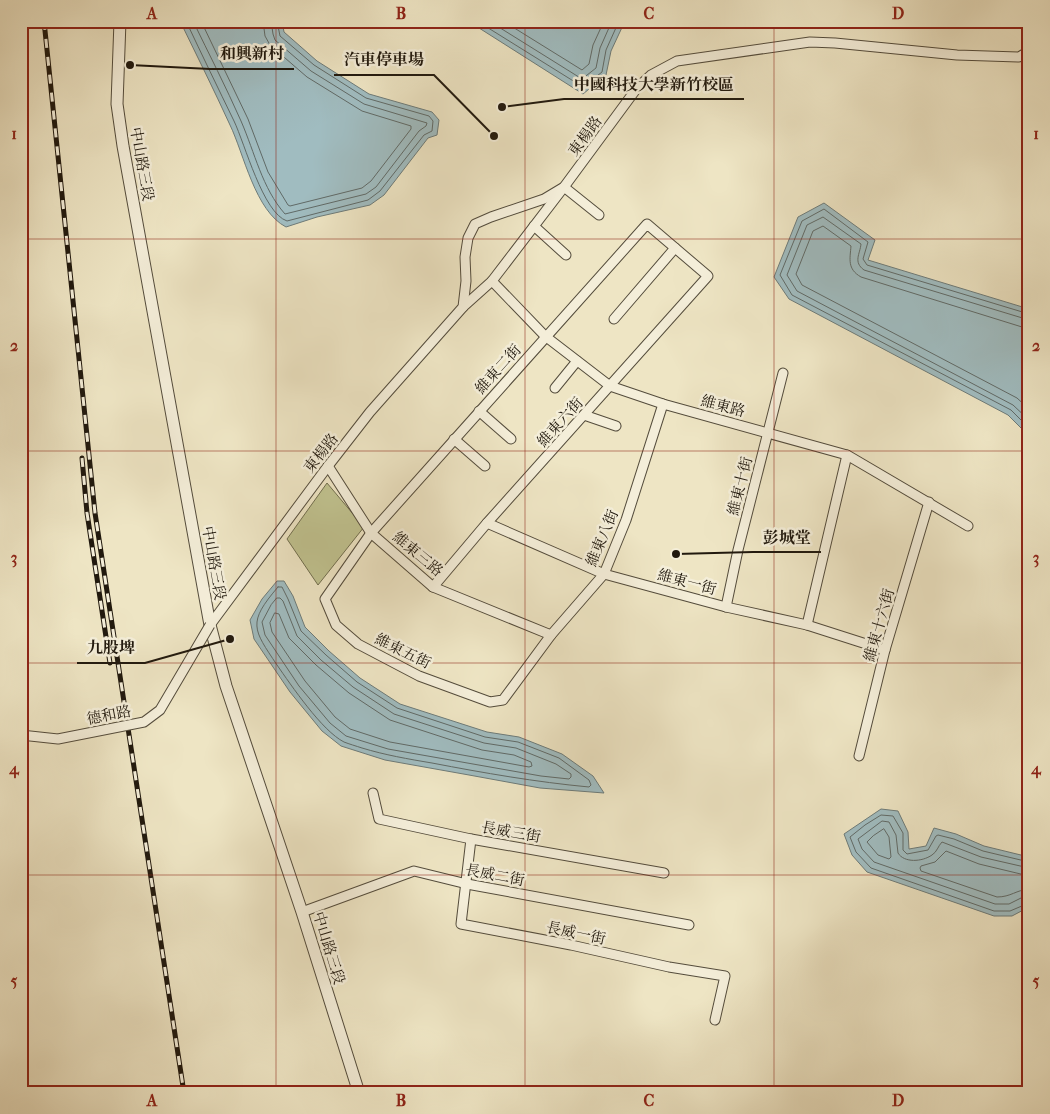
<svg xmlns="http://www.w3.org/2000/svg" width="1050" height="1114" viewBox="0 0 1050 1114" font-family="'IM FELL French Canon','Noto Serif TC',serif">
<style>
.green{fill:#c0c28f;stroke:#706e4e}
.water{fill:#a0bcc0;stroke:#6d7b79}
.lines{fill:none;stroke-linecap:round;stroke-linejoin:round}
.shore{stroke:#606a67;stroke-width:1}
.minor-casing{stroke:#544c3c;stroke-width:11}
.tertiary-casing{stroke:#544c3c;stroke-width:13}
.minor{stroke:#f4eed9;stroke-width:9}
.tertiary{stroke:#f4eed9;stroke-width:11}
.rail-casing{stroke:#21190e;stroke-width:5}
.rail{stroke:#f4eed9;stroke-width:3;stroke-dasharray:9;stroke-linecap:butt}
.minor-bridge-casing{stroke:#544c3c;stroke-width:11;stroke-linecap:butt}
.minor-bridge{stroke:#f4eed9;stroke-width:9}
.grid{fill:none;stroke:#8f2418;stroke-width:1;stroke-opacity:0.55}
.labels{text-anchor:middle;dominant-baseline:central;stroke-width:5;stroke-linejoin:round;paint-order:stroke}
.street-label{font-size:15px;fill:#21190e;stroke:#f4eed9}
.leader{fill:none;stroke:#21190e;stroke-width:2}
.callout-dot{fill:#21190e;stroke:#f4eed9;stroke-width:2}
.callout-label{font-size:16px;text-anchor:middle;font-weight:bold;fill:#21190e;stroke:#f4eed9;stroke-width:5;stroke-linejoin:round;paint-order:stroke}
.neatline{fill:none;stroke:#8f2418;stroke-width:2}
.grid-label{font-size:16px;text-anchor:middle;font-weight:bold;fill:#8f2418}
</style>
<rect width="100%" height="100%" fill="#eee5c4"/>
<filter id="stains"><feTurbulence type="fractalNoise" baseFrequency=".004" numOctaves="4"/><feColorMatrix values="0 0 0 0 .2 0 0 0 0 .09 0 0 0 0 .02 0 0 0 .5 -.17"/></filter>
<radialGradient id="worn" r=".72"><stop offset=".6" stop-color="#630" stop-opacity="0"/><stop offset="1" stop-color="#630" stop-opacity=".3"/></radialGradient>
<path class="green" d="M327 483 364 527 318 585 287 539Z"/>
<g class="water">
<path d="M180 21H282L284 32 317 61 369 94 432 112 439 120 437 135 428 138 384 195 370 205 317 217 286 227C255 211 244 154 230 125 214 90 197 56 180 21Z"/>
<path d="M468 21H625L611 51 606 75 583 94Z"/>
<path d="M824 203 875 240 868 260 1029 309V436L1008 415 789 299 774 277 798 217Z"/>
<path d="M277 581H284L293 596 305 627 329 651 360 678 400 704 487 732 519 737 562 754 593 776 604 793 540 788 469 775 385 760 341 746 322 731 290 692 254 639 250 620 262 599Z"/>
<path d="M881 809 898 811 908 832 909 849 926 846 934 828 956 834 984 846 1029 857V907L1012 916H994L867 872 852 855 844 834Z"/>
</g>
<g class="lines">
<g class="shore">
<path d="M186 21C202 55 218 88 234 121 245 144 263 213 287 221L368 200 380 191 424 135 432 131 433 121 429 116 366 98 314 65 280 36 277 21"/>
<path d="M193 21C209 54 226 87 241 121 255 153 262 188 285 214L366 194 376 187 419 131 426 126 427 123 364 104 311 71 275 40 273 34 271 21"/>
<path d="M201 21 248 119 268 172 288 205 290 206 362 188 371 181 411 129V126L362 111 307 77 270 45 265 36 263 21"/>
<path d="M477 21 583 87 602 72 606 50 619 21"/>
<path d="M489 21 582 79 596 68 600 48 612 21"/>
<path d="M503 21 582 70 589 64 593 45 604 21"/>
<path d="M1029 314 867 265 863 259 868 242 824 209 802 221 780 275 792 295 1011 410 1029 428"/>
<path d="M1029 320 864 270C853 262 860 254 861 244L823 217 807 225 787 275 797 291 1013 405 1029 420"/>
<path d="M1029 327H1022L861 277C847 269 850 259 851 246L823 226 813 231 796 274 802 285 1017 398 1029 409"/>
<path d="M278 587H282L288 599 301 631 326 655 357 682 397 708 485 737 518 742 559 758 589 780 591 785 589 787C536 782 484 773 432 763 408 759 385 755 362 748 356 746 349 744 344 742 322 731 291 685 277 665 253 629 247 623 278 587Z"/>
<path d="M277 598H280L283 601 297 636 321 660 353 687 394 714 484 743 516 748 556 764 571 774V777L569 779 541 776 388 749 346 736 330 723 299 686 265 635 262 622 271 605Z"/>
<path d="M275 613 279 614 289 638 316 665 349 693 390 720 482 750 514 755 531 762 532 766 529 767 390 742 350 729 335 717 305 681 272 632 270 623Z"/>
<path d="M884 829 889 837 891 857 889 859 878 855 867 842 873 836Z"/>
<path d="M1029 862 983 851 954 839 938 835 936 836 928 850 907 854 903 850V833L893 816 881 815 865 825 850 837 856 852 871 868 994 911H1010L1029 903"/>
<path d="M1029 868 981 857 942 842C938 846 937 852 932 855 922 862 904 863 898 853L896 835 889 822 882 821 858 839 862 849 874 862 995 904H1009L1023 897 1029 896"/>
<path d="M1029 876 979 864 946 851 935 862 921 866 920 868 921 871 997 897C1011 897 1016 890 1029 889"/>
</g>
<defs>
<g id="minor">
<path d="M534 226 566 255"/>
<path d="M492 281 545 336 610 386 663 404 847 455 968 526"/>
<path d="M463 307 492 281 564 187 599 215"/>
<path d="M614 319 675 248"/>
<path d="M555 388 577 361"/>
<path d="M479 411 511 439"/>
<path d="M584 415 616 426"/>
<path d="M454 439 485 466"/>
<path d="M328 466 371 533 433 587 551 635"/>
<path d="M487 523 604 574 726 607 807 625 885 650"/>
<path d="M433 587 487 523 708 276 647 224 371 533 325 599 336 625 358 644 419 676 490 702 503 700 551 635 604 574 626 520 663 404"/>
<path d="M726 607 738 550 783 373"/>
<path d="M210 625 328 466 370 412 463 307 466 281 465 257 468 238 475 224 491 217 544 199 564 187 637 88 651 75 677 61 810 42 835 43 957 55 1019 57 1029 51"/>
<path d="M807 625 847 455"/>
<path d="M859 756 885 650 929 502"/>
<path d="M373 793 379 819 471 839 664 873"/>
<path d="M471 839 461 924 571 945 669 967 725 976 715 1020"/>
<path d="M302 912 414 871 467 884 689 925"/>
</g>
<path id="tertiary" d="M120 21 117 104 123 146 210 625 226 686 302 912 359 1093"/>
</defs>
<use href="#minor" class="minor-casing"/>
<use href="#tertiary" class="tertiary-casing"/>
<use href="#minor" class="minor"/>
<use href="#tertiary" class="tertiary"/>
<defs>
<g id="rail">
<path d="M44 21 95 513 184 1093"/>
<path d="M82 458 87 513 110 663"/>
</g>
</defs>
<use href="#rail" class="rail-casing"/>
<use href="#rail" class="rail"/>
<defs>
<path id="minor-bridge" d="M21 735 58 739 144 722 160 710 210 625"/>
</defs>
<use href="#minor-bridge" class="minor-bridge-casing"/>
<use href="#minor-bridge" class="minor-bridge"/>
</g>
<path class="grid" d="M276 21V1093M525 21V1093M774 21V1093M21 239H1029M21 451H1029M21 663H1029M21 875H1029"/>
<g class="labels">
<g class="street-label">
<text transform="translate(585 136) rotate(-54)">東楊路</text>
<text transform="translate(142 164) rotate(80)">中山路三段</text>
<text transform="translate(498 369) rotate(-48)">維東二街</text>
<text transform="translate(723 406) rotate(15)">維東路</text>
<text transform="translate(560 422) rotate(-48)">維東六街</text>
<text transform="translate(321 453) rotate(-52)">東楊路</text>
<text transform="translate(740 486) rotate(-76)">維東十街</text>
<text transform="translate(602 538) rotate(-67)">維東八街</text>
<text transform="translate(418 554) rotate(40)">維東三路</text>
<text transform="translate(214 563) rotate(80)">中山路三段</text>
<text transform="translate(687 582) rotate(15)">維東一街</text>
<text transform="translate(879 625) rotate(-74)">維東十六街</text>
<text transform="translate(403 651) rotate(26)">維東五街</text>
<text transform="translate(109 715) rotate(-11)">德和路</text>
<text transform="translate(511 832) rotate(10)">長威三街</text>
<text transform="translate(495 875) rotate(11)">長威二街</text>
<text transform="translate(576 933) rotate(12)">長威一街</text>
<text transform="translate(329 948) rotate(73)">中山路三段</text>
</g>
</g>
<path class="leader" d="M130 65L210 69H294M494 136L434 75H334M502 107L564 99H744M676 554L753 552H821M230 639L145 663H77"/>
<g class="callout-dot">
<circle cx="130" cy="65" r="5"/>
<circle cx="494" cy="136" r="5"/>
<circle cx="502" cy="107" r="5"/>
<circle cx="676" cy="554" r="5"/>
<circle cx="230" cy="639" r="5"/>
</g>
<g class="callout-label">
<text x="252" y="59">和興新村</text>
<text x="384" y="65">汽車停車場</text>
<text x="654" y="90">中國科技大學新竹校區</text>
<text x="787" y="543">彭城堂</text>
<text x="111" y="653">九股埤</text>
</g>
<rect width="1050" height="1114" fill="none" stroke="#eee5c4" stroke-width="55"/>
<rect x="28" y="28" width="994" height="1058" class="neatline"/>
<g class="grid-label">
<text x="152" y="19">A</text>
<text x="401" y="19">B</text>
<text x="649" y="19">C</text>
<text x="898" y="19">D</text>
<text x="14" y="139">1</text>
<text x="1036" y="139">1</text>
<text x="14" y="351">2</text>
<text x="1036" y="351">2</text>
<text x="14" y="563">3</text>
<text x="1036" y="563">3</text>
<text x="14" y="774">4</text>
<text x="1036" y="774">4</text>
<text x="14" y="986">5</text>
<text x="1036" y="986">5</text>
<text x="152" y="1106">A</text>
<text x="401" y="1106">B</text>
<text x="649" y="1106">C</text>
<text x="898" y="1106">D</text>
</g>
<rect width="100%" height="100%" filter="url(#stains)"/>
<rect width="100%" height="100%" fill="url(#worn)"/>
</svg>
